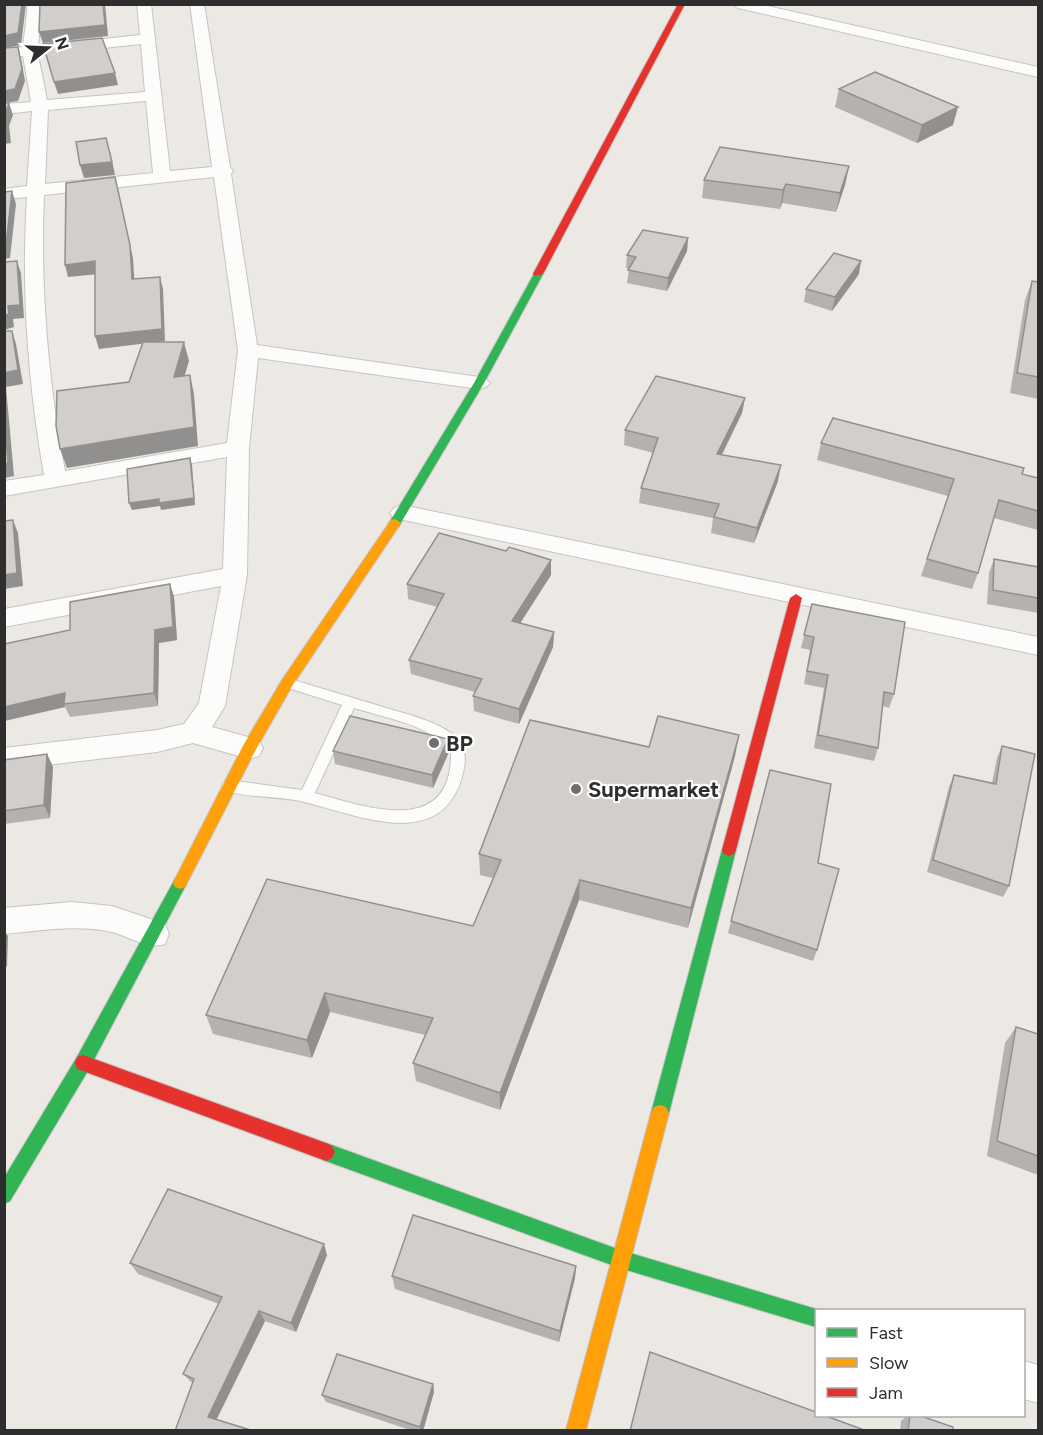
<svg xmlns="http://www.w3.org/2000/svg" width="1043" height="1435" viewBox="0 0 1043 1435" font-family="Figtree,sans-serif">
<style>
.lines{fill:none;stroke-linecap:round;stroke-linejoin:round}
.lane-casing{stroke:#c5c4c5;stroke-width:2}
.street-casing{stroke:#c5c4c5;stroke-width:2}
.fast-casing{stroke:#c5c4c5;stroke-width:2}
.slow-casing{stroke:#c5c4c5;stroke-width:2}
.jam-casing{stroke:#c5c4c5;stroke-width:2}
.lane{fill:#fcfcfb;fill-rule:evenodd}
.street{fill:#fcfcfb;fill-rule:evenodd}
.fast{fill:#30b455;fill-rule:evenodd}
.slow{fill:#ff9f0a;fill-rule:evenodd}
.jam{fill:#e5322d;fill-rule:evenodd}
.wall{fill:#b4b1af}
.shaded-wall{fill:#92908e}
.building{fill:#d1cecb;stroke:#92908e;stroke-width:1.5}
.poi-dot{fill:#706f6e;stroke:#fff;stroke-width:2}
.labels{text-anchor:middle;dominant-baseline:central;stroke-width:4.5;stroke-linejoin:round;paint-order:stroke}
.poi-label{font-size:22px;font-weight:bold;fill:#2e2e2e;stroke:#fff;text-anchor:start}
</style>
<rect width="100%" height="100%" fill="#ece8e4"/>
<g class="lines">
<defs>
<path id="lane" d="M287 678C319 688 351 697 383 707 405 714 431 719 451 733 465 742 467 757 463 773 443 856 354 813 300 801 276 796 248 798 224 790L222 786 224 782 229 780 302 790 342 705 282 686 280 683ZM354 708C386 718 428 724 451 751 453 839 366 807 315 793Z"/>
<g id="street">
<path d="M28 4H42L38 46 140 35 137 4H151L170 171 212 167 190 4H204L230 167 233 171 231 174 257 345 479 377 486 379 490 383 486 387 479 389 258 358 249 448 247 575 225 706 212 727 259 740 263 748 259 756 249 759 193 743 157 752 4 770V748L157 730 184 724 199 703 221 586 4 627V609L223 569 227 457 4 496V481L44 475C28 383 21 290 27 197L4 199V189L27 186 32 111 4 114V104L31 102 23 56 4 59V49L23 47ZM141 44 145 92 47 100 38 55ZM146 101 153 173 45 184 48 110ZM214 177 238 350 227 443 65 471C48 380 40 288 44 195Z"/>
<path d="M731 4H759L1038 67V77L738 8Z"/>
<path d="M402 505 1038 637V655L394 518 390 513 394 508Z"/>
<path d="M72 902 112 906 165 924 169 934 165 944C146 950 131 937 112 932 77 924 40 931 4 934V908Z"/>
<path d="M1024 1361 1038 1365V1403L1024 1399Z"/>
</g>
<g id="fast">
<path d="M535 272 543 274 484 383 399 526H391L389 523 474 383Z"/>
<path d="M729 844 734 846 736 850 669 1113 666 1119 660 1121 654 1119 651 1113 722 850 724 846Z"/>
<path d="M180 877 185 879 187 883 89 1069 10 1201 4 1204V1178L77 1057 175 879Z"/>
<path d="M326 1143 620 1250 816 1309 821 1310H816V1327L620 1268 326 1161 320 1158 317 1152 320 1146Z"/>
</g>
<g id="slow">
<path d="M395 519 401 523 292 686 255 751 185 887 180 889 175 887 173 883 244 744 282 680 391 520Z"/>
<path d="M660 1105 666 1107 669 1113 586 1430H566L651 1113 654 1107Z"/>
</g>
<g id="jam">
<path d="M678 4H685L543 274 535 276 533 274Z"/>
<path d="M796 594 802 598 736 850 734 854 729 856 724 854 722 850 790 598Z"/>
<path d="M83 1055 326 1143 332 1146 335 1152 332 1158 326 1161 83 1071 77 1069 75 1063 77 1057Z"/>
</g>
</defs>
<use href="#lane" class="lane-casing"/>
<use href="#street" class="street-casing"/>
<use href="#fast" class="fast-casing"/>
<use href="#slow" class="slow-casing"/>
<use href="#jam" class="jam-casing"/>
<use href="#lane" class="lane"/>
<use href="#street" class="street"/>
<use href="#fast" class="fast"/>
<use href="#slow" class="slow"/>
<use href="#jam" class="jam"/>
</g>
<g class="wall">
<path d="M839 89 953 125 917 143 835 107Z"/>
<path d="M849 166 845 185 836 212 782 203 780 209 702 198 704 180Z"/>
<path d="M688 238 687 251 667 291 627 283 629 269 626 268 627 255Z"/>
<path d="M859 274 832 311 804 302 806 289Z"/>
<path d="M1032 281 1038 282V399L1010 393 1025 300Z"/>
<path d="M745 398 742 413 722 455 778 481 754 543 711 533 713 518 639 503 641 488 653 453 624 445 625 430Z"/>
<path d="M821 443 1022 474 1038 478V530L994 518 978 573 972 589 921 576 948 496 817 460Z"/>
<path d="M506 551 551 560V575L520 623 554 632 553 647 519 724 474 711 473 696 475 692 411 674 409 660 437 607 408 599 407 584Z"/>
<path d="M994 559 1038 567V613L987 604 989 573Z"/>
<path d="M170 584 174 597 177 640 159 643 158 706 70 717 65 707 4 721V644L70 630Z"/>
<path d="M812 604 894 694 889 708 883 706 878 748 874 761 814 748 824 688 804 684 810 650 801 648Z"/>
<path d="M739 735 735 756 688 928 579 900 500 1110 416 1081 413 1063 425 1035 330 1012 312 1058 213 1034 206 1015 473 926 493 878 480 875 479 854 649 747Z"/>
<path d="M448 739 449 752 433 788 335 764 333 751Z"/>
<path d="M1002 746 1009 886 1003 897 927 872 949 787 954 775 992 783 997 758Z"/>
<path d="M47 754 53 767 50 818 4 824V760Z"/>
<path d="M770 770 818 863 817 950 813 961 728 933Z"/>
<path d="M1016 1027 1038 1034V1175L987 1156 1005 1043Z"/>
<path d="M327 1255 296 1332 265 1321 217 1419 255 1431H175L193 1383 191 1382 183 1374 219 1304 138 1274 130 1263Z"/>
<path d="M576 1266 575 1278 559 1342 395 1289 392 1276Z"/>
<path d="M433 1384 434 1392 423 1431H413L326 1402 322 1395Z"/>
<path d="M907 1416H921L953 1431H900L901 1421Z"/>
</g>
<g class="shaded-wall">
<path d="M22 4H26L21 45 4 48V36Z"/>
<path d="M103 4H105L108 36 43 43 39 32Z"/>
<path d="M18 47 21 59 25 81 18 101 4 103V91Z"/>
<path d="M115 73 118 85 58 94 54 82Z"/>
<path d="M9 103 13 115 9 126 11 143 4 144 5 114Z"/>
<path d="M958 107 953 125 917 143 922 125Z"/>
<path d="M110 151 115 175 84 178 80 165Z"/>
<path d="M849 166 845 185 836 212 840 193Z"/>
<path d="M786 184 782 203 780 209 783 190Z"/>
<path d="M118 189 133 258 135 292 132 279Z"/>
<path d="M12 191 16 204 10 258 4 259V245Z"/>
<path d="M688 238 687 251 667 291 668 278Z"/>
<path d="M17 261 21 273 24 318 13 319 14 327 4 330V316L8 306Z"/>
<path d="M95 261 99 274 68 277 65 265Z"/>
<path d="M861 261 859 274 832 311 835 297Z"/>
<path d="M160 277 163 289 165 341 99 349 95 336Z"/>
<path d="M12 331 16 344 23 384 6 387 14 476 4 478V373Z"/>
<path d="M184 342 189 361 179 395 174 377Z"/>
<path d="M190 375 194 394 198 446 67 468 60 449Z"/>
<path d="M745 398 742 413 714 470 717 454Z"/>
<path d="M190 458 192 465 195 505 161 510 160 506 132 510 129 503Z"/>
<path d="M781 465 778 481 754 543 757 528Z"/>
<path d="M13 520 18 533 23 586 4 589V575Z"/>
<path d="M551 560V575L512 636V621Z"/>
<path d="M170 584 174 597 177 640 159 643 158 706 154 693 155 630Z"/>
<path d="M554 632 553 647 519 724V709Z"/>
<path d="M65 693 64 704 65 707 4 721V707Z"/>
<path d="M739 735 735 756 688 928 691 908Z"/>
<path d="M448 739 449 752 433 788 432 775Z"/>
<path d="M47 754 53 767 50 818 44 805Z"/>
<path d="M580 880 579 900 500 1110V1093Z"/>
<path d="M4 931 8 936 7 967 4 964Z"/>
<path d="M325 993 330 1012 312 1058 307 1040Z"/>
<path d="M324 1244 327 1255 296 1332 291 1323Z"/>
<path d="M576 1266 575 1278 559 1342 560 1331Z"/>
<path d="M259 1311 265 1321 214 1424 208 1417Z"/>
<path d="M433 1384 434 1392 423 1431H421L420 1427Z"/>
</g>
<g class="building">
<path d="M4 4H22L18 33 4 36Z"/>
<path d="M40 4H103L105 25 39 32Z"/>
<path d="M102 38 115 73 54 82 43 44Z"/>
<path d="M18 47 22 69 15 89 4 91V48Z"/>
<path d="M875 72 958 107 922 125 839 89Z"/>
<path d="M4 103H9L5 114 7 131H4Z"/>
<path d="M106 138 112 162 80 165 76 142Z"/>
<path d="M720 147 849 166 840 193 786 184 783 190 704 180Z"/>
<path d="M115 177 130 245 132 279 160 277 162 329 95 336V261L65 265 66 183Z"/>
<path d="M12 191 6 245H4V192Z"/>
<path d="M643 230 688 238 668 278 628 270 636 257 627 255Z"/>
<path d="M834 253 861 261 835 297 806 289Z"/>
<path d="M17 261 20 305 8 306 9 314 4 316V262Z"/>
<path d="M1032 281 1038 282V377L1017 373Z"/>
<path d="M4 331H12L18 370 4 373Z"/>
<path d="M143 342H184L174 377 190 375 194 427 60 449 56 426 57 391 129 382Z"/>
<path d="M656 376 745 398 717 454 781 465 757 528 714 517 719 504 641 488 658 438 625 430Z"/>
<path d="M4 416 8 463 4 464Z"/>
<path d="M833 418 1024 468 1022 474 1038 478V511L999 500 978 573 927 559 954 479 821 443Z"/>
<path d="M190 458 194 498 159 503V499L129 503 127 469Z"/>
<path d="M13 520 17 573 4 575V521Z"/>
<path d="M439 533 506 551 509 547 551 560 512 621 554 632 519 709 473 696 482 679 409 660 444 594 407 584Z"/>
<path d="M994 559 1038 567V598L993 590Z"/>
<path d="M170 584 173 627 155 630 154 693 64 704 65 693 4 707V644L70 630V602Z"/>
<path d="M812 604 905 622 894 694 884 692 878 748 818 735 828 675 807 671 814 637 804 635Z"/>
<path d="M350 716 448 739 432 775 333 751Z"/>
<path d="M658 716 739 735 691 908 580 880 500 1093 413 1063 433 1018 325 993 307 1040 206 1015 267 879 473 926 501 860 479 854 530 720 649 747Z"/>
<path d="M1002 746 1035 754 1009 886 933 860 954 775 996 784Z"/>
<path d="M47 754 44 805 4 811V760Z"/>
<path d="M770 770 831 784 818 863 839 869 817 950 731 921Z"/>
<path d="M1016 1027 1038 1034V1156L997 1141Z"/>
<path d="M168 1189 324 1244 291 1323 259 1311 208 1417 254 1431H175L194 1379 183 1374 222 1297 130 1263Z"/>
<path d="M413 1215 576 1266 560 1331 392 1276Z"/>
<path d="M650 1352 816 1412V1416H826L867 1431H630Z"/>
<path d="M337 1354 433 1384 420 1427 322 1395Z"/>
<path d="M910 1416H921L953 1427V1431H908Z"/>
</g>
<g class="poi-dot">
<circle cx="434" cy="743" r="6"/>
<circle cx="576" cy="789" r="6"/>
</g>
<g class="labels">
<g class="poi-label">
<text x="446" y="743">BP</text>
<text x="588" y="789">Supermarket</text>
</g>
</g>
<rect width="1043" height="1435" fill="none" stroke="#2e2e2e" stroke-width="12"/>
<rect x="815" y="1309" width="210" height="108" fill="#ffffff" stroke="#ababab" stroke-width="1.5"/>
<rect x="827" y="1328" width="30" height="9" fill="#30b455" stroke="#ababab" stroke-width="1.5"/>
<text x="869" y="1339" font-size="18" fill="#2e2e2e">Fast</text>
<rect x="827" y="1358" width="30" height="9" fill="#ff9f0a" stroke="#ababab" stroke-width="1.5"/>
<text x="869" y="1369" font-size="18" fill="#2e2e2e">Slow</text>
<rect x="827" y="1388" width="30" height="9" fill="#e5322d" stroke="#ababab" stroke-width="1.5"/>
<text x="869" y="1399" font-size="18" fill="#2e2e2e">Jam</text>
<g transform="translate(48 48) rotate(72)" stroke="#ffffff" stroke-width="4.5" paint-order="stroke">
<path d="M0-4.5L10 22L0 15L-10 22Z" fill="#2e2e2e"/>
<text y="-9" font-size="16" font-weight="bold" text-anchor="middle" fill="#2e2e2e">N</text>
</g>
</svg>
